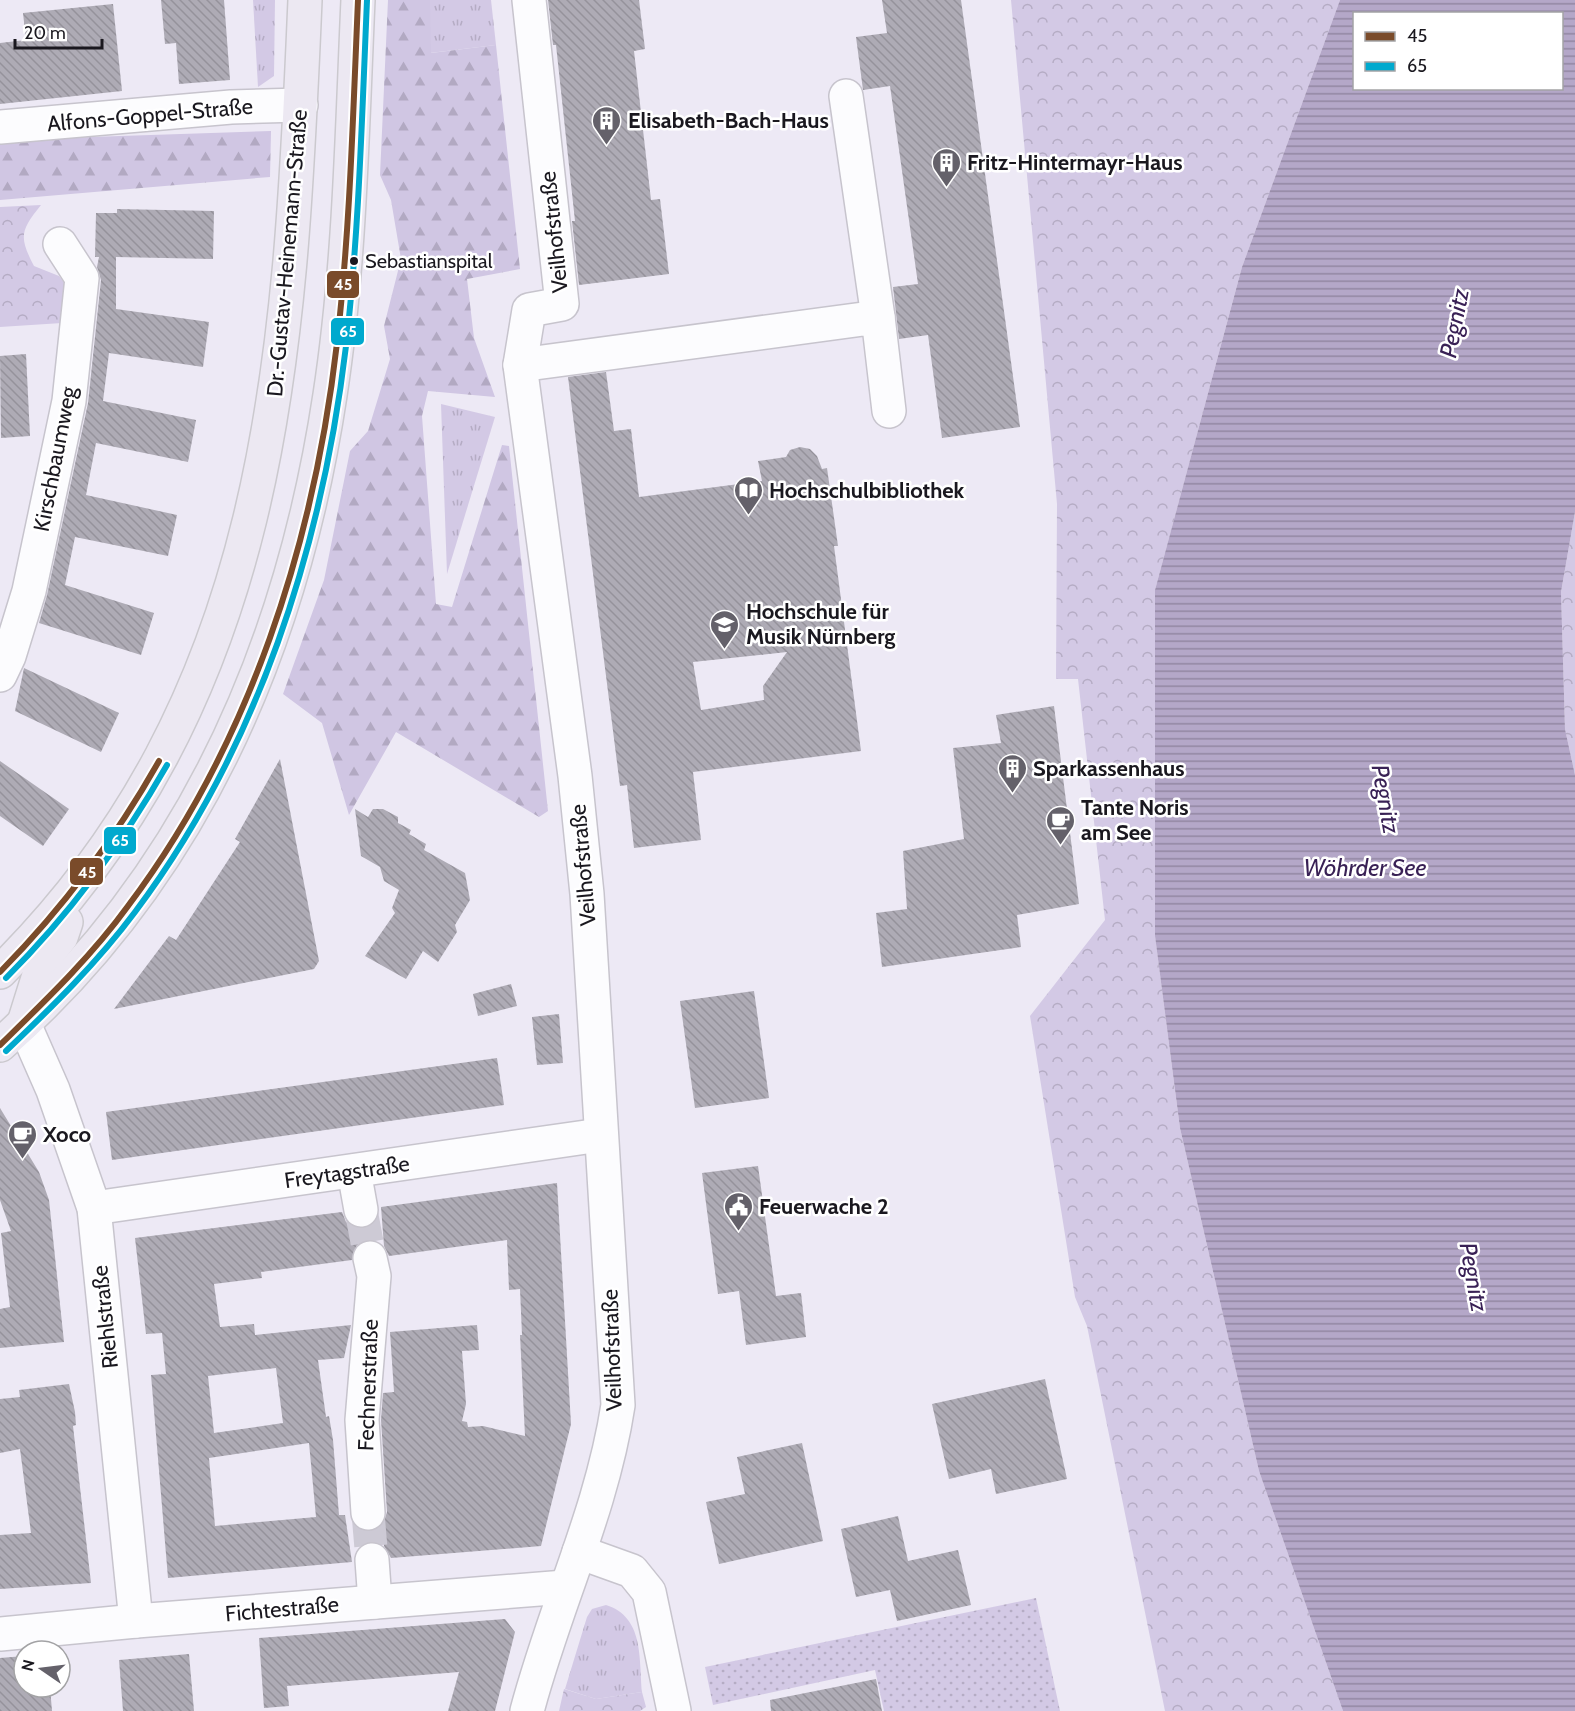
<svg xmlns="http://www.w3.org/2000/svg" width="1575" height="1711" viewBox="0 0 1575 1711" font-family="Cabin,sans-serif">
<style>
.grass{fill:url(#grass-tufts)}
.forest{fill:url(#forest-firs)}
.park{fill:url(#park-crowns)}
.garden{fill:url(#garden-dots)}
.water{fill:url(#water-rules);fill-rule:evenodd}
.building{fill:url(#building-back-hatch);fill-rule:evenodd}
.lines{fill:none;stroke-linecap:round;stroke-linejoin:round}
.minor-tunnel{stroke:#cdcad5;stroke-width:33;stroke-dasharray:33 16;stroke-linecap:butt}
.minor-casing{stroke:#c7c4cd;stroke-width:36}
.major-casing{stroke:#cbc9ce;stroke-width:36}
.minor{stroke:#fcfcfe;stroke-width:33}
.major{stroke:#ece8f2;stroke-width:33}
.bus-1-casing{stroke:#fff;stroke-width:10}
.bus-2-casing{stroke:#fff;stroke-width:10}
.bus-1{stroke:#7a4b2a;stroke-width:6}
.bus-2{stroke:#00a9ce;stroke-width:6}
.bus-dot{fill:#1a181f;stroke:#fff;stroke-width:2}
.labels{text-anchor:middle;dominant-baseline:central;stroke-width:5;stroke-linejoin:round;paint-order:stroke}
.bus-label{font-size:20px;fill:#1a181f;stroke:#fff;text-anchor:start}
.street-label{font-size:22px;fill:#1a181f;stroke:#fff}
.poi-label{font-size:22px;font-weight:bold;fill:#1a181f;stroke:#fff;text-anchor:start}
.water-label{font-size:24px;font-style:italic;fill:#392155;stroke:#fff}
.line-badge{stroke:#fff;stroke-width:2}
.badge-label{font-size:16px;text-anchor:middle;font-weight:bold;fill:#fff}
</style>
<defs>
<pattern id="grass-tufts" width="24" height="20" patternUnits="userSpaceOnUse" patternTransform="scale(1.5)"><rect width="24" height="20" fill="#d3c9e5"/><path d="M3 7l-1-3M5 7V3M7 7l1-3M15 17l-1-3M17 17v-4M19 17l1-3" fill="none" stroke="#b5acc4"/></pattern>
<pattern id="forest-firs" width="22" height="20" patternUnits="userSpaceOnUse" patternTransform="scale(1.5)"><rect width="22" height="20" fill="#d0c6e3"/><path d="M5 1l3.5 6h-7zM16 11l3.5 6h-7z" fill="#b2a9c2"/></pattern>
<pattern id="park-crowns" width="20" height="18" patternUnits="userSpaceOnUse" patternTransform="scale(1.5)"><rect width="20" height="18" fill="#d3c9e5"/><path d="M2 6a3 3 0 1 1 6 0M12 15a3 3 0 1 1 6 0" fill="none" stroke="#b5acc4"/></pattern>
<pattern id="garden-dots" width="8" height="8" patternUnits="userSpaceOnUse" patternTransform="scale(1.5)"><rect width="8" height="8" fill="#d3c9e5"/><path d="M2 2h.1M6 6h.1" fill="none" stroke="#b5acc4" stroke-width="1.8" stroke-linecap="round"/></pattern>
<pattern id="water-rules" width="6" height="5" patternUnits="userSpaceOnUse" patternTransform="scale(1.5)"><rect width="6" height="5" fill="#b4a7c8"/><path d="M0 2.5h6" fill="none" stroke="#9287a2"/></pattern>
<pattern id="building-back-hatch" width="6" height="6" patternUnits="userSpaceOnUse" patternTransform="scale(1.5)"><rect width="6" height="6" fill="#aeabb5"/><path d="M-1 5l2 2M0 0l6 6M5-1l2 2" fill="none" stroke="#95929b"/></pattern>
</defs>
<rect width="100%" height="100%" fill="#ede9f5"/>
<g class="grass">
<path d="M253 0H275L274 76 258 87Z"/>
<path d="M430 0H491L496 45 430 53Z"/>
<path d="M441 404 495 417 447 574Z"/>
<path d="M606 1605C644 1617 639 1658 642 1692L596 1699 565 1689 587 1617 592 1609Z"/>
</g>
<g class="forest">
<path d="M388 0H430L431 53 496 45 520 269 467 279 474 338 495 397 428 391 422 416 436 604 452 607 502 445 509 446 548 811 539 817 396 732 349 815 322 723 283 694 324 580 350 451 368 431 390 359 384 326 401 259 391 200 380 175Z"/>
<path d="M271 131 270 177 0 200V140Z"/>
</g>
<g class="park">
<path d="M1011 0H1340L1242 267 1155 590V936L1180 1128 1259 1471 1343 1711H1165L1087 1326 1075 1297 1030 1016 1105 920 1078 679H1056L1057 504Z"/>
<path d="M41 205C20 231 19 237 34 266L59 276 66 285 62 323 0 327V207Z"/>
<path d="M1575 512V775L1565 729 1561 592Z"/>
<path d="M564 1689 596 1699 642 1692 646 1707 640 1711H559Z"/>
</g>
<path class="garden" d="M1036 1598 1060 1711H884L875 1670 713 1705 705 1667Z"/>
<path class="water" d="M1340 0H1575V512L1561 592 1565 729 1575 775V1711H1343L1259 1471 1180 1128 1155 936V590L1242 267ZM1354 14H1562V88H1354Z"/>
<g class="building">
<path d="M161 0H224L230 80 179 84 176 43 165 44Z"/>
<path d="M548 0H639L645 49 634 51 651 200 660 199 669 274 579 285 572 221H575L556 45H553Z"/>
<path d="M882 0H961L1020 427 942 438 928 335 899 339 893 287 918 284 890 86 863 90 856 37 887 33Z"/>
<path d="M113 4 122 91 0 104V43L26 40 23 13Z"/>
<path d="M117 209 214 211 213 259 116 257V309L209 322 203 367 109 353 103 401 196 420 188 462 96 443 86 495 177 515 168 556 75 537 65 585 154 613 141 655 39 623 47 595 88 403 101 280 97 267 99 257H95L96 213H117Z"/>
<path d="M26 354 30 436 1 438 0 356Z"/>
<path d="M606 372 614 431 631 429 639 497 762 481 758 461 786 457 790 450 800 447 810 449 817 456 822 469 827 468 838 546H834L861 751 693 772 701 840 634 848 627 785 620 786 568 377ZM787 652 763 686 764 700 701 710 693 662Z"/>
<path d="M24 668 119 713 101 752 15 711Z"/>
<path d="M1054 706 1079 904 1017 915 1021 947 882 967 876 913 907 909 903 851 964 839 953 748 1001 743 996 715Z"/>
<path d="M280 759 319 961 314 969 114 1009 169 936 176 940 240 842 235 839Z"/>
<path d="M0 761 69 809 43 846 0 816Z"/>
<path d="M355 809 368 817 373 809H383L398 817V823L411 830 409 834 426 844 424 850 465 873 470 900 455 925 457 932 438 962 423 951 406 979 365 956 395 913 392 908 399 890 384 881 380 867 361 856Z"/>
<path d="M511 984 517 1006 478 1016 473 994Z"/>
<path d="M754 991 769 1098 695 1108 680 1001Z"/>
<path d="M559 1014 563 1063 537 1065 532 1017Z"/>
<path d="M497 1058 504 1105 112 1160 106 1112Z"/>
<path d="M0 1108 39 1172 49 1200 64 1342 0 1348V1309L10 1307 1 1233 11 1231 0 1200Z"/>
<path d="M758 1166 776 1296 801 1293 806 1337 746 1345 739 1291 718 1294 702 1173Z"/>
<path d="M557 1183 571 1424 541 1546 391 1558 384 1546 383 1524 387 1512 381 1420 383 1393 394 1392 390 1332 477 1325 479 1350 462 1351 466 1404 462 1421 467 1422 468 1427 483 1426 525 1436 520 1335H522L520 1289 509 1290 507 1240 389 1256 384 1246 381 1207Z"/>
<path d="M342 1212 346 1222 354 1227 365 1228 374 1223 370 1240 357 1245 352 1260 261 1272 262 1278 214 1284 220 1327 254 1324 255 1335 351 1325 344 1358 318 1360 326 1417 329 1416 333 1440 339 1515H345L352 1562 168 1578 151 1375 166 1374 162 1333 146 1334 135 1238ZM276 1368 283 1423 214 1433 208 1376ZM309 1443 316 1517 215 1526 209 1458Z"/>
<path d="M1045 1379 1067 1479 996 1494 991 1469 949 1479 932 1404Z"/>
<path d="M69 1384 75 1412 76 1425 73 1426 91 1583 0 1589V1535L31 1533 20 1449 0 1453V1399L20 1397 19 1390Z"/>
<path d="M802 1443 823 1541 719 1564 706 1502 745 1494 737 1457Z"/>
<path d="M898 1516 908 1561 958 1550 971 1605 897 1621 890 1590 856 1597 841 1529Z"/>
<path d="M505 1619 515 1632 495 1711H448L459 1672 287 1686 289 1706 264 1708 259 1638Z"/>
<path d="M189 1654 194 1711H123L119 1660Z"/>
<path d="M24 1656V1687H50L52 1711H0V1658Z"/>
<path d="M876 1679 882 1711H771L770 1700Z"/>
</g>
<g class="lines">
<g class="minor-tunnel">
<path d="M361 1210 370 1258"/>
<path d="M368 1513 372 1560"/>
</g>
<defs>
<g id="minor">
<path d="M846 96 878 317"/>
<path d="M0 127 231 107 301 105"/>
<path d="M520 365 878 317 889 411"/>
<path d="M0 675 9 656 29 591 69 401 82 278 60 244"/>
<path d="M24 1024 53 1090 94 1208 136 1621"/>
<path d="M354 1171 361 1210"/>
<path d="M94 1208 600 1135"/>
<path d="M368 1513 362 1420 374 1276 370 1258"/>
<path d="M579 1552 632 1571 649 1592 674 1711"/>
<path d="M372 1560 375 1602"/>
<path d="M0 1634 136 1621 565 1587"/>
<path d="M527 1711C554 1608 602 1511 618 1405L587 894 575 776 520 365 529 310 562 304 529 0"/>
</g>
<g id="major">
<path d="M0 972C274 702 290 360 305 0"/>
<path d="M24 1023 44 959 61 937 66 922"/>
<path d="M0 1045C194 875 292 646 330 395 350 264 352 132 358 0"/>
</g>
</defs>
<use href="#minor" class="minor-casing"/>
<use href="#major" class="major-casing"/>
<use href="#minor" class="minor"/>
<use href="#major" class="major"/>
<defs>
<g id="bus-1">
<path d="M0 972C63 908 115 839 159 761"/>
<path d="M0 1045C45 1001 91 957 128 906 250 744 314 543 337 343 350 229 353 115 358 0"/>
</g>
<g id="bus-2">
<path d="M6 978C70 914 122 844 167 765"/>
<path d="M6 1051C52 1007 97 963 135 912 258 748 322 547 346 346 359 231 362 116 367 0"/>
</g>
</defs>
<use href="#bus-1" class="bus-1-casing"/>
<use href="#bus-2" class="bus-2-casing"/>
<use href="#bus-1" class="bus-1"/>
<use href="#bus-2" class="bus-2"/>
</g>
<defs>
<symbol id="building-pin" viewBox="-11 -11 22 30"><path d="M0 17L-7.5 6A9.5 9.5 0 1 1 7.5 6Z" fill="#64616a" stroke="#fff"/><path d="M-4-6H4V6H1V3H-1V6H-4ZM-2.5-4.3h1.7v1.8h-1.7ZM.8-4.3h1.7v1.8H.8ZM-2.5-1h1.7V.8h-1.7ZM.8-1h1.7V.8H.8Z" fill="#fff"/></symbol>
<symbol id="library-pin" viewBox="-11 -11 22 30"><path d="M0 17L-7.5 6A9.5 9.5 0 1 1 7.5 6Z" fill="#64616a" stroke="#fff"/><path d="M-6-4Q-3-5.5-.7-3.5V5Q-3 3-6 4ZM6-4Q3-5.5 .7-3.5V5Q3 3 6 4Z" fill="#fff"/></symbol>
<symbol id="university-pin" viewBox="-11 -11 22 30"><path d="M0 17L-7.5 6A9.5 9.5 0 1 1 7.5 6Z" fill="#64616a" stroke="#fff"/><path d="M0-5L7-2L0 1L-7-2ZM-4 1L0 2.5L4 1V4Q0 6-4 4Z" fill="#fff"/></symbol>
<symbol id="cafe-pin" viewBox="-11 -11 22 30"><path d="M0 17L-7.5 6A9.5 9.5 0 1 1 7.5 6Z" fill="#64616a" stroke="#fff"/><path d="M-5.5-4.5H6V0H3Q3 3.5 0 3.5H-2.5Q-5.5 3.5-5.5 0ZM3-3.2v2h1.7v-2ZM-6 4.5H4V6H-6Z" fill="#fff"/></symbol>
<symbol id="civic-pin" viewBox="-11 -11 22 30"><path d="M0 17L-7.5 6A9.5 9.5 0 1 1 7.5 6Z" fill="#64616a" stroke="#fff"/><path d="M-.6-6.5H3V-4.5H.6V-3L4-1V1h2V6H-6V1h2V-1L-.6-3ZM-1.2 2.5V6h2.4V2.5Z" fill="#fff"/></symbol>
</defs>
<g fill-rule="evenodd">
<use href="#building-pin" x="590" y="104" width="33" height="45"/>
<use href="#building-pin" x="930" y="146" width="33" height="45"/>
<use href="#library-pin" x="732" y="474" width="33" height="45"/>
<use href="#university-pin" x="708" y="608" width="33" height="45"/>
<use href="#building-pin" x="996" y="752" width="33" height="45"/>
<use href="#cafe-pin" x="1044" y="804" width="33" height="45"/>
<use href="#cafe-pin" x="6" y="1118" width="33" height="45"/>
<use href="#civic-pin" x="722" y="1190" width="33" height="45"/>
</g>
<circle class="bus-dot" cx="354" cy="261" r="5"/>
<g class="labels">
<g class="bus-label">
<text x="365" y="261">Sebastianspital</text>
</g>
<g class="street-label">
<text transform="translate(150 115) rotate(-5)">Alfons-Goppel-Straße</text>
<text transform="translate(554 232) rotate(-96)">Veilhofstraße</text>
<text transform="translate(287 253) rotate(-85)">Dr.-Gustav-Heinemann-Straße</text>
<text transform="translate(55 459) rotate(-79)">Kirschbaumweg</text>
<text transform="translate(583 865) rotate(-95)">Veilhofstraße</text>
<text transform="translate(347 1172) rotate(-8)">Freytagstraße</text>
<text transform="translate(105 1317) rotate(-96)">Riehlstraße</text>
<text transform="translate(612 1350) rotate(-92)">Veilhofstraße</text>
<text transform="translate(368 1385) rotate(-88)">Fechnerstraße</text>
<text transform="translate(282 1609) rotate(-5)">Fichtestraße</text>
</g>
<g class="poi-label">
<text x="628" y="120">Elisabeth-Bach-Haus</text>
<text x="967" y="162">Fritz-Hintermayr-Haus</text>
<text x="769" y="490">Hochschulbibliothek</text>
<text x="746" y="611">Hochschule für<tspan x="746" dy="25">Musik Nürnberg</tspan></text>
<text x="1033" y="768">Sparkassenhaus</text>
<text x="1081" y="807">Tante Noris<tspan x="1081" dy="25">am See</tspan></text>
<text x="43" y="1134">Xoco</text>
<text x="759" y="1206">Feuerwache 2</text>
</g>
<g class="water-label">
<text transform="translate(1454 323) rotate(-79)">Pegnitz</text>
<text transform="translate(1386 799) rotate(80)">Pegnitz</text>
<text x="1365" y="867">Wöhrder See</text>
<text transform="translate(1474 1277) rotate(80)">Pegnitz</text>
</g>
</g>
<g class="line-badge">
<rect x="326" y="270" width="34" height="29" rx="6" fill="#7a4b2a"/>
<rect x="330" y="317" width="35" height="29" rx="6" fill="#00a9ce"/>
<rect x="103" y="826" width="34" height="29" rx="6" fill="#00a9ce"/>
<rect x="69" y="857" width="35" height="29" rx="6" fill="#7a4b2a"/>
</g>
<g class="badge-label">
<text x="343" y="290">45</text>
<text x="348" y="337">65</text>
<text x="120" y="846">65</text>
<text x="87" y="878">45</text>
</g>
<rect x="1353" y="12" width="210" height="78" fill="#ffffff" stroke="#a3a3a5" stroke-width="1.5"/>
<rect x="1365" y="32" width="30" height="9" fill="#7a4b2a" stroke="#a3a3a5" stroke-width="1.5"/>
<text x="1407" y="42" font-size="18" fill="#1a181f">45</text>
<rect x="1365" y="62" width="30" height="9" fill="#00a9ce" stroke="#a3a3a5" stroke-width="1.5"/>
<text x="1407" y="72" font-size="18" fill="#1a181f">65</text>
<g transform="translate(42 1669) rotate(284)"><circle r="28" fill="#ffffff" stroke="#a3a3a5" stroke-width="1.5"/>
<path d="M0-4.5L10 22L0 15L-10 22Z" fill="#64616a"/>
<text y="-9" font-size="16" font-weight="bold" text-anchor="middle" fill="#1a181f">N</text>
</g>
<path d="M15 39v9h87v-9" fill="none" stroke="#1a181f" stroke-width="3"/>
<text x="24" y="39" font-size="18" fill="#1a181f" stroke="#ffffff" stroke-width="4.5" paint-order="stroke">20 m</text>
</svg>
